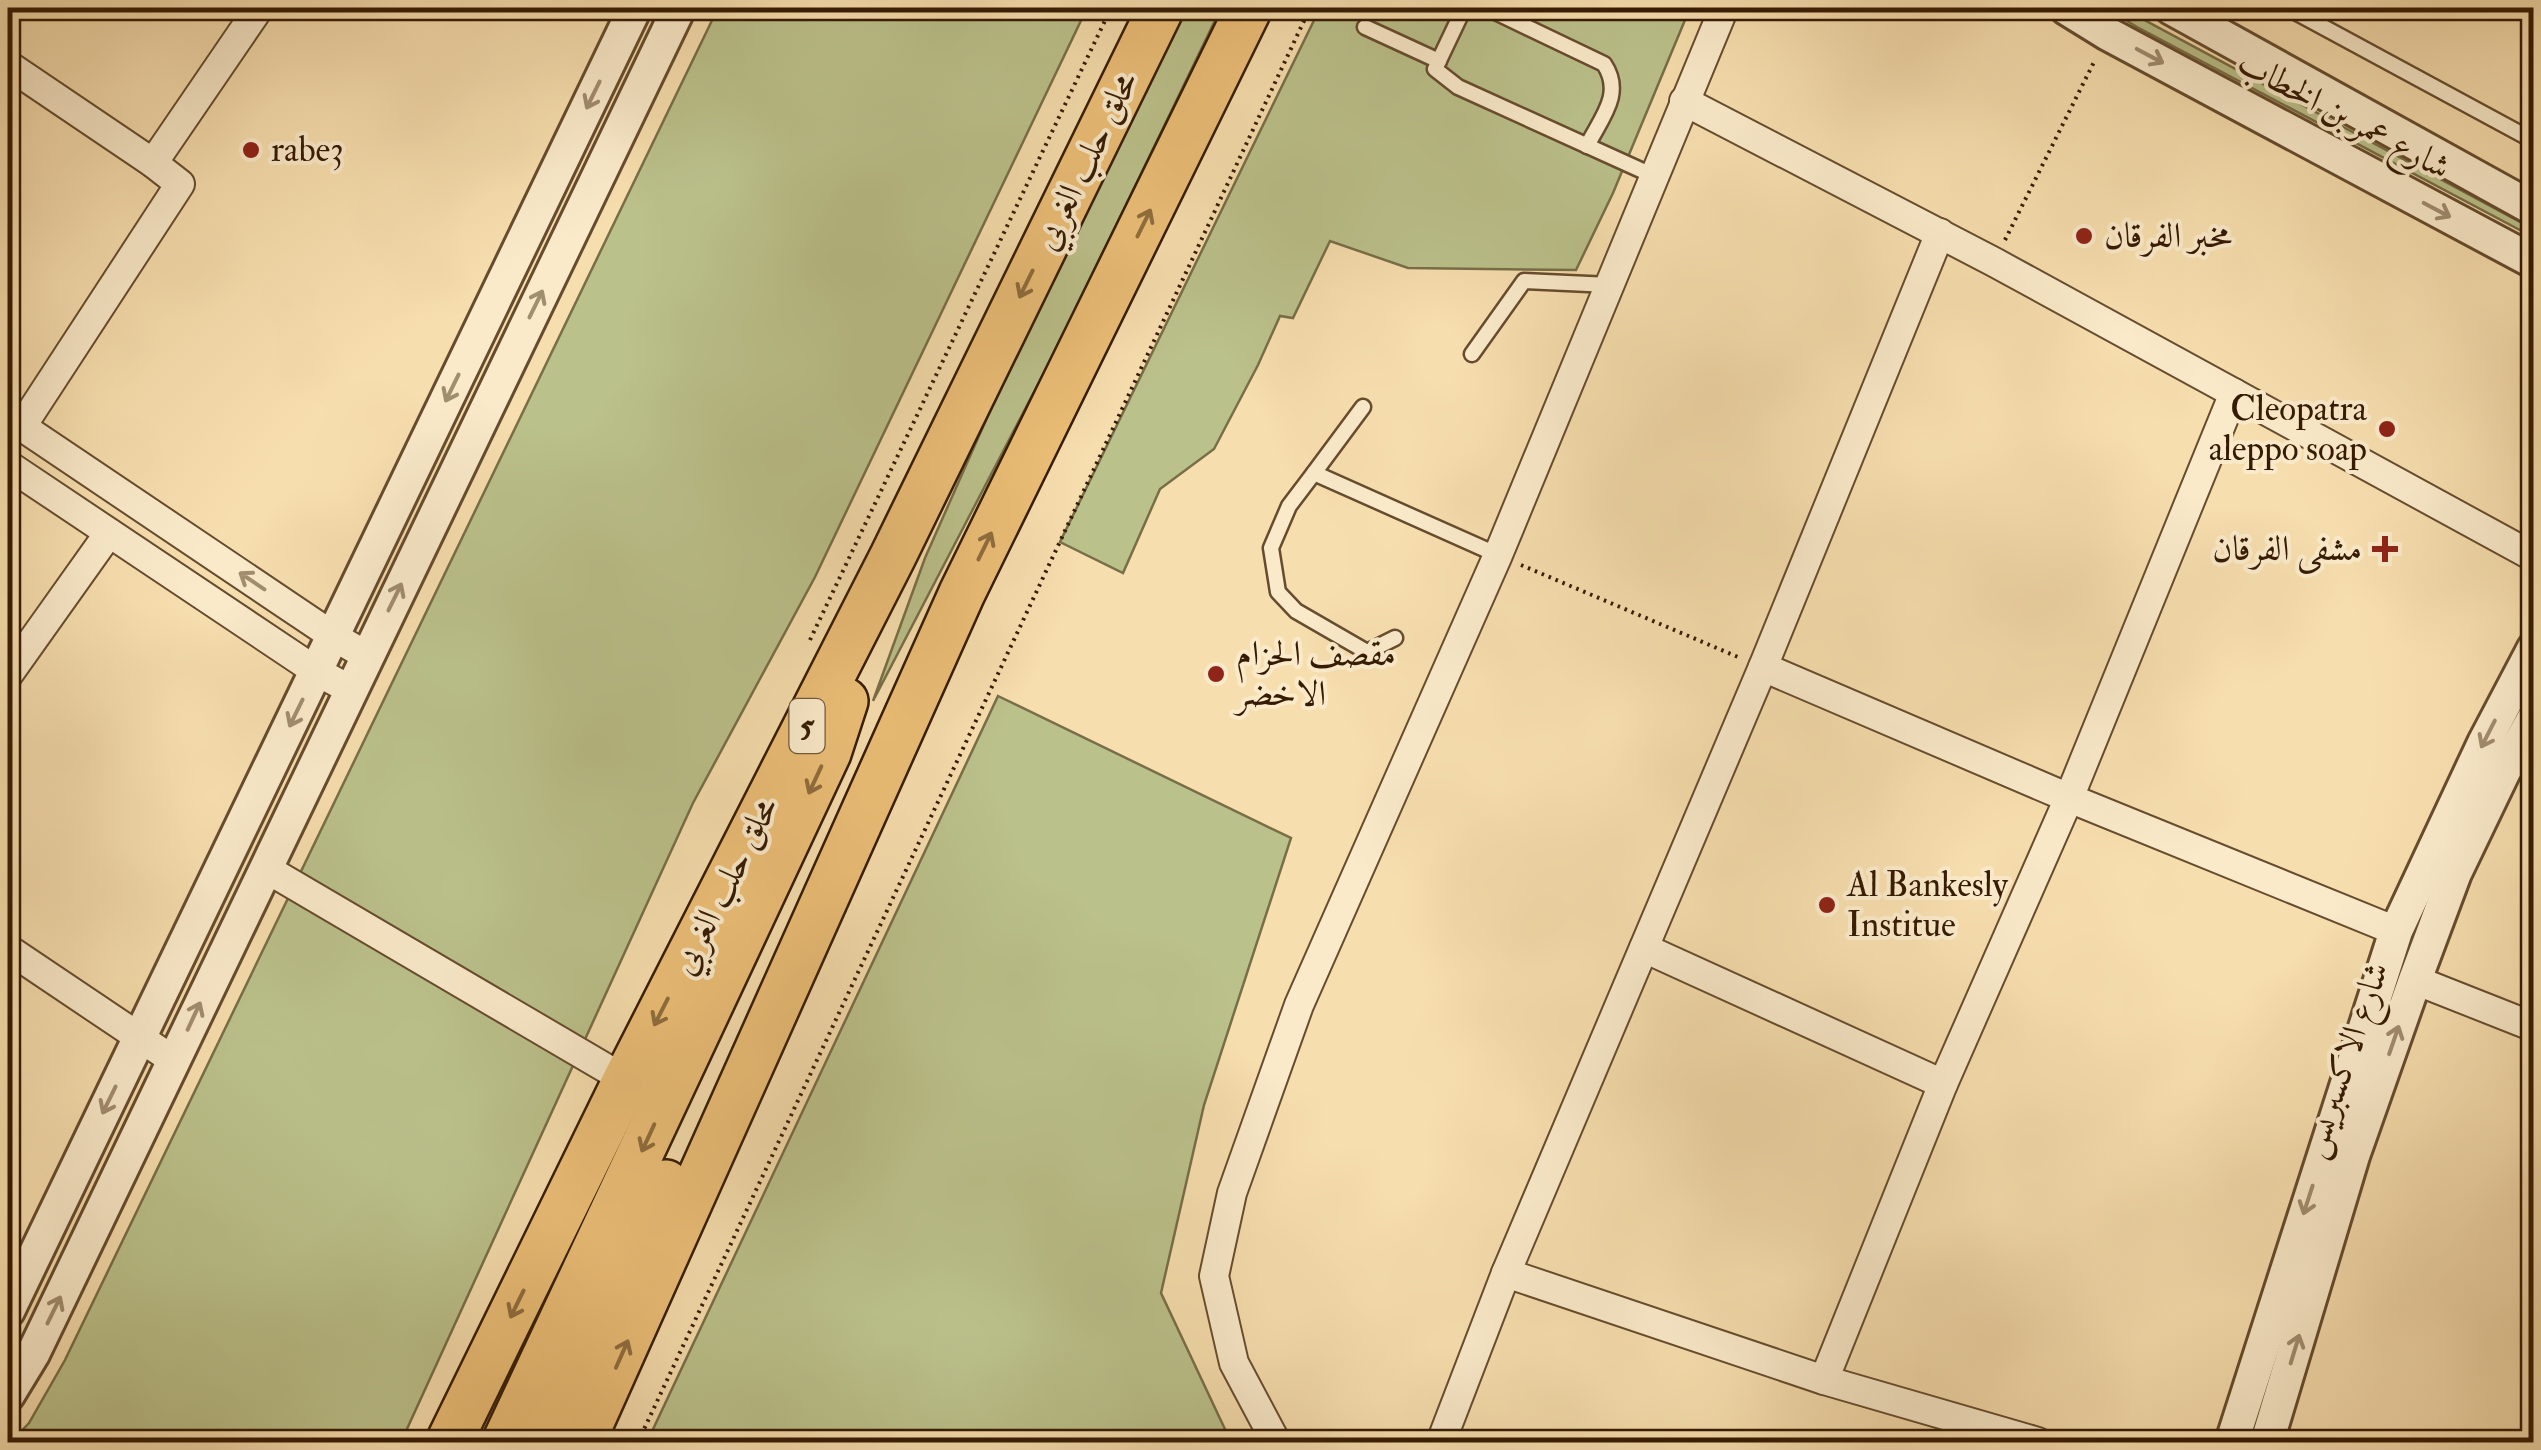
<svg xmlns="http://www.w3.org/2000/svg" width="2541" height="1450" viewBox="0 0 2541 1450" font-family="'IM FELL Double Pica',Amiri,serif">
<style>
.green{fill:#bbc18b;stroke:#786e47;stroke-width:2.5}
.lines{fill:none;stroke-linecap:round;stroke-linejoin:round}
.service-casing{stroke:#664c2e;stroke-width:19}
.minor-casing{stroke:#664c2e;stroke-width:32}
.tertiary-casing{stroke:#664c2e;stroke-width:38}
.trunk-casing{stroke:#351b03;stroke-width:50}
.path{stroke:#351b03;stroke-width:4;stroke-dasharray:2.5 5;stroke-linecap:butt}
.service{stroke:#faeaca;stroke-width:14}
.minor{stroke:#faeaca;stroke-width:28}
.tertiary{stroke:#faeaca;stroke-width:32}
.trunk{stroke:#ecbf77;stroke-width:45}
.oneway{stroke:#a18d70}
.oneway2{stroke:#906d3d}
.poi-dot{fill:#8f2418;stroke:#faeaca;stroke-width:4}
.labels{text-anchor:middle;dominant-baseline:central;stroke-width:8;stroke-linejoin:round;paint-order:stroke}
.shield{fill:#faeaca;stroke:#70593f;stroke-width:2.5}
.shield-label{font-size:32px;font-weight:bold;fill:#351b03}
.street-label{font-size:35px;fill:#351b03;stroke:#faeaca}
.poi-label{font-size:35px;fill:#351b03;stroke:#faeaca;text-anchor:start}
</style>
<rect width="100%" height="100%" fill="#f7deae"/>
<filter id="stains"><feTurbulence type="fractalNoise" baseFrequency=".002" numOctaves="4"/><feColorMatrix values="0 0 0 0 .2 0 0 0 0 .09 0 0 0 0 .02 0 0 0 .5 -.17"/></filter>
<radialGradient id="worn" r=".72"><stop offset=".6" stop-color="#630" stop-opacity="0"/><stop offset="1" stop-color="#630" stop-opacity=".3"/></radialGradient>
<g class="green">
<path d="M718 8H1087L815 577 693 803 401 1442H11L29 1423 65 1360Z"/>
<path d="M1183 8H1221L1060 342 873 701 925 558 1024 334Z"/>
<path d="M1320 8H1690L1613 193 1576 270 1408 268 1330 241 1293 318 1280 316 1258 365 1214 449 1160 489 1123 573 1060 542Z"/>
<path d="M2106 8H2122L2533 229V237L2137 27Z"/>
<path d="M998 696 1291 838 1204 1105 1161 1293 1231 1442H647Z"/>
</g>
<g class="lines">
<defs>
<g id="service">
<path d="M1464 8 1435 69 1458 87 1654 176"/>
<path d="M1487 8 1604 64C1624 94 1601 118 1587 146"/>
<path d="M2288 8 2534 141"/>
<path d="M1365 27 1439 61"/>
<path d="M1472 354 1524 281 1610 285"/>
<path d="M1363 407 1314 473 1498 555"/>
<path d="M1314 473 1289 506 1271 548 1278 592 1296 611 1367 652 1395 638"/>
</g>
<g id="minor">
<path d="M8 65 153 163 180 184 22 426"/>
<path d="M1684 101 1994 262 2534 557"/>
<path d="M153 163 259 8"/>
<path d="M9 418 333 636 367 656"/>
<path d="M8 465 316 671 351 690"/>
<path d="M1763 667 2069 798 2396 931"/>
<path d="M8 675 109 533"/>
<path d="M265 868 626 1080"/>
<path d="M1644 948 1943 1084"/>
<path d="M8 949 173 1060"/>
<path d="M2415 980 2534 1027"/>
<path d="M1506 1273 1824 1380 2038 1442"/>
<path d="M1824 1380 1943 1084 2069 798 2234 393"/>
<path d="M1276 1442 1234 1363 1214 1276 1232 1193 1299 1005 1498 555 1724 8"/>
<path d="M1441 1442 1506 1273 1763 667 1940 233"/>
</g>
<g id="tertiary">
<path d="M2066 8 2108 34 2534 262"/>
<path d="M2171 8 2534 209"/>
<path d="M8 1311 635 8"/>
<path d="M8 1395 33 1354 679 8"/>
<path d="M2232 1442 2396 931 2484 743 2534 648"/>
<path d="M2267 1442 2353 1156 2415 980 2455 873 2504 771 2534 718"/>
</g>
<g id="trunk">
<path d="M449 1442 626 1080 893 556 1161 8"/>
<path d="M505 1442 828 753 845 701"/>
<path d="M541 1442 666 1183"/>
<path d="M582 1442 962 593 1249 8"/>
</g>
</defs>
<use href="#service" class="service-casing"/>
<use href="#minor" class="minor-casing"/>
<use href="#tertiary" class="tertiary-casing"/>
<use href="#trunk" class="trunk-casing"/>
<g class="path">
<path d="M2005 240 2095 60"/>
<path d="M1521 565 1738 657"/>
<path d="M810 640 1111 8"/>
<path d="M638 1442 1310 8"/>
</g>
<use href="#service" class="service"/>
<use href="#minor" class="minor"/>
<use href="#tertiary" class="tertiary"/>
<use href="#trunk" class="trunk"/>
</g>
<defs><path id="oneway-shaft" d="M-6 0H5M1.5-3L5.5 0L1.5 3" fill="none" stroke-width="1.6" stroke-linecap="round" stroke-linejoin="round" transform="scale(2.5)"/></defs>
<g class="oneway">
<use href="#oneway-shaft" transform="translate(2150 56) rotate(28)"/>
<use href="#oneway-shaft" transform="translate(593 95) rotate(116)"/>
<use href="#oneway-shaft" transform="translate(2437 210) rotate(28)"/>
<use href="#oneway-shaft" transform="translate(536 304) rotate(-64)"/>
<use href="#oneway-shaft" transform="translate(452 388) rotate(116)"/>
<use href="#oneway-shaft" transform="translate(252 581) rotate(-146)"/>
<use href="#oneway-shaft" transform="translate(395 597) rotate(-64)"/>
<use href="#oneway-shaft" transform="translate(296 713) rotate(116)"/>
<use href="#oneway-shaft" transform="translate(2488 734) rotate(117)"/>
<use href="#oneway-shaft" transform="translate(194 1016) rotate(-65)"/>
<use href="#oneway-shaft" transform="translate(2394 1040) rotate(-71)"/>
<use href="#oneway-shaft" transform="translate(109 1100) rotate(116)"/>
<use href="#oneway-shaft" transform="translate(2308 1200) rotate(108)"/>
<use href="#oneway-shaft" transform="translate(54 1310) rotate(-64)"/>
<use href="#oneway-shaft" transform="translate(2295 1349) rotate(-73)"/>
</g>
<g class="oneway2">
<use href="#oneway-shaft" transform="translate(1144 223) rotate(-64)"/>
<use href="#oneway-shaft" transform="translate(1026 284) rotate(116)"/>
<use href="#oneway-shaft" transform="translate(985 546) rotate(-64)"/>
<use href="#oneway-shaft" transform="translate(815 780) rotate(115)"/>
<use href="#oneway-shaft" transform="translate(661 1012) rotate(117)"/>
<use href="#oneway-shaft" transform="translate(648 1138) rotate(115)"/>
<use href="#oneway-shaft" transform="translate(517 1304) rotate(116)"/>
<use href="#oneway-shaft" transform="translate(622 1354) rotate(-66)"/>
</g>
<g class="poi-dot">
<circle cx="251" cy="150" r="10"/>
<circle cx="2084" cy="236" r="10"/>
<circle cx="2387" cy="429" r="10"/>
<path d="M2380 534h10v10h10v10h-10v10h-10v-10h-10v-10h10z"/>
<circle cx="1216" cy="674" r="10"/>
<circle cx="1827" cy="905" r="10"/>
</g>
<g class="labels">
<rect class="shield" x="789.5" y="699" width="35" height="54" rx="8"/>
<g class="shield-label">
<text x="807" y="726">5</text>
</g>
<g class="street-label">
<text transform="translate(2344 115) rotate(28)">شارع عمر بن الخطاب</text>
<text transform="translate(1086 161) rotate(-64)">محلق حلب الغربي</text>
<text transform="translate(725 886) rotate(-63)">محلق حلب الغربي</text>
<text transform="translate(2345 1060) rotate(-71)">شارع الاكسبريس</text>
</g>
<g class="poi-label">
<text x="271" y="150">rabe3</text>
<text x="2104" y="236">مخبر الفرقان</text>
<text x="2367" y="409" text-anchor="end">Cleopatra<tspan x="2367" dy="40">aleppo soap</tspan></text>
<text x="2362" y="549" text-anchor="end">مشفى الفرقان</text>
<text x="1236" y="654">مقصف الحزام<tspan x="1236" dy="40">الاخضر</tspan></text>
<text x="1847" y="885">Al Bankesly<tspan x="1847" dy="40">Institue</tspan></text>
</g>
</g>
<rect width="2541" height="1450" fill="none" stroke="#f7deae" stroke-width="40"/>
<rect x="10" y="10" width="2521" height="1430" fill="none" stroke="#351b03" stroke-width="5"/>
<rect x="20" y="20" width="2501" height="1410" fill="none" stroke="#351b03" stroke-width="2.5"/>
<rect width="100%" height="100%" filter="url(#stains)"/>
<rect width="100%" height="100%" fill="url(#worn)"/>
</svg>
